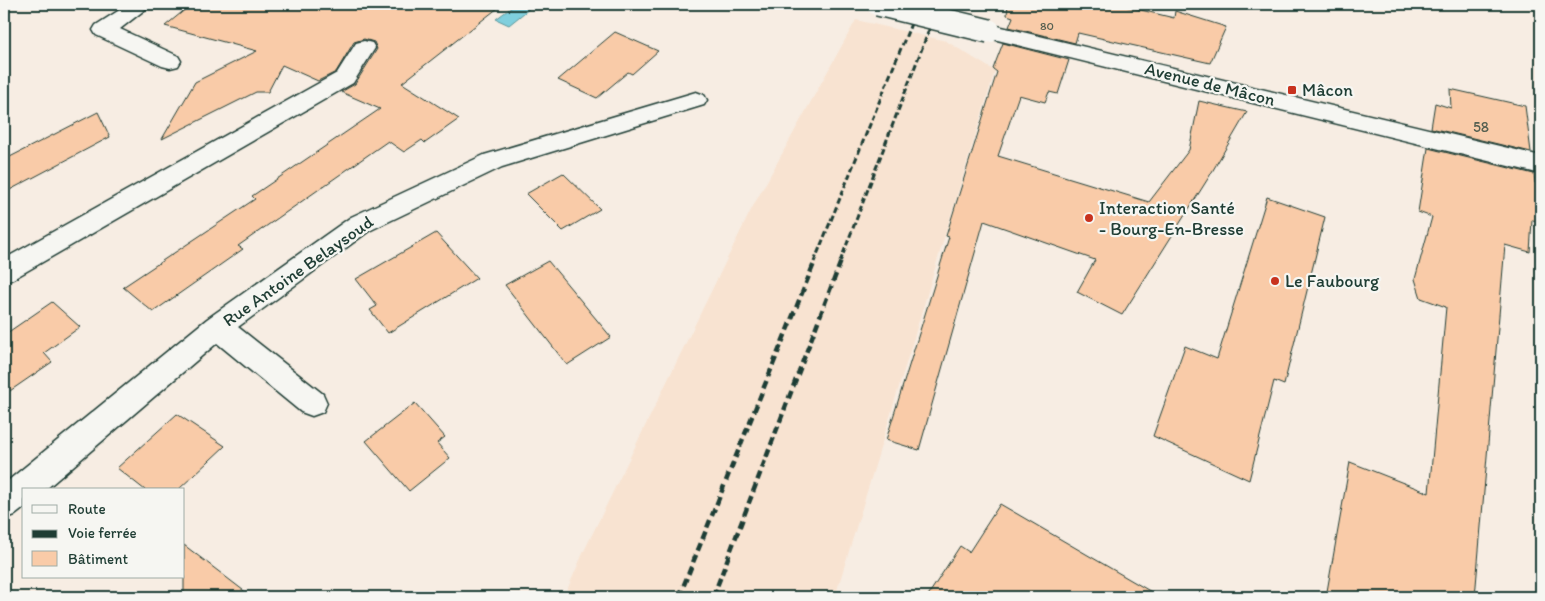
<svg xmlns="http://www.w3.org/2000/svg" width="1545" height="601" viewBox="0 0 1545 601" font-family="Itim,sans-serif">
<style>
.built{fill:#f8e3d1}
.water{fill:#80cfdd;stroke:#599599}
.building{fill:#f9cba8;stroke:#1f3d34}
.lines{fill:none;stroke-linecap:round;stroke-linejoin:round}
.minor-casing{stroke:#1f3d34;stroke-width:3}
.major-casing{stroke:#1f3d34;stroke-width:3}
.minor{fill:#f6f6f2;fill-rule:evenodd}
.major{fill:#f6f6f2;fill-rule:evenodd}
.rail-far1{stroke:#1f3d34;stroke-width:3;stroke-dasharray:6 3;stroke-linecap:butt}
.rail{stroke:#1f3d34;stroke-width:4.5;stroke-dasharray:8 4.5;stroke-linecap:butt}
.major-bridge-casing{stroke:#1f3d34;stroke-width:26;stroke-linecap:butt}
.major-bridge{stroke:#f6f6f2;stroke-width:23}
.poi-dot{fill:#c8321e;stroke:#f6f6f2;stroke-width:2}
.labels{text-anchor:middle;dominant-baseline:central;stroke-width:4.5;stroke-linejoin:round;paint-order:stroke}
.far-number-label{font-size:12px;fill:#566051}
.number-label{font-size:15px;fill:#566051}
.street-label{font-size:18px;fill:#1f3d34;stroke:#f6f6f2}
.poi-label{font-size:18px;fill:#1f3d34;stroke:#f6f6f2;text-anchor:start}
</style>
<rect width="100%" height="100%" fill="#f7ede3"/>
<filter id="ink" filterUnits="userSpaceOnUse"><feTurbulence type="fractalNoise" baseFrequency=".02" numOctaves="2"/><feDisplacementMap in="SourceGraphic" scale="10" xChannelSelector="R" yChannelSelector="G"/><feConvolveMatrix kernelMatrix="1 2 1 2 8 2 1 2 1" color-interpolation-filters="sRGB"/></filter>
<g filter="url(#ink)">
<path class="built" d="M856 20 946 41 995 71 835 597H564L584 551 751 210Z"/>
<path class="water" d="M516 4H535L509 25 496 19Z"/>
<g class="building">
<path d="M192 4H503L402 83 459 119 425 143 422 140 404 152 388 141 238 246 243 249 153 312 123 287 255 199 252 196 380 109 341 92 355 84 377 49 374 42 364 39 354 42 336 72 318 81 282 65 268 92H256L162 139 195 82 257 51 165 26Z"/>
<path d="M1008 4H1116L1174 18 1175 11 1226 27 1210 63 1078 33 1075 43 1009 27 1013 17 1007 15Z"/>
<path d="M615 32 658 51 632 74 628 72 597 98 558 80Z"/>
<path d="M1003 43 1069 60 1058 94 1049 92 1045 102 1019 95 998 156 1149 202 1189 150 1199 101 1247 112 1209 177 1122 315 1077 292 1095 260 984 221 919 450 886 440 949 237 946 236 997 72 993 69Z"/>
<path d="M1450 89 1525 106 1531 152 1431 128 1435 103 1451 108Z"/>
<path d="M98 112 110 137 4 193V160Z"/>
<path d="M1428 148 1534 174 1535 183 1541 185V221L1532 220 1530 252 1505 245 1475 597H1326L1350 462 1429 493 1446 307 1421 298 1415 279 1432 217 1418 212Z"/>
<path d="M563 173 600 209 563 231 526 194Z"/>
<path d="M1267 197 1325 217 1284 385 1274 381 1249 480 1153 436 1185 346 1217 359Z"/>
<path d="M436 233 477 278 388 333 370 310 377 306 356 279Z"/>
<path d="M548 261 611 337 567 365 505 285Z"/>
<path d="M52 302 80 327 44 353 52 362 4 395V335Z"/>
<path d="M415 403 445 437 437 443 450 458 409 491 366 441Z"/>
<path d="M177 414 225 446 178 490H145L117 468Z"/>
<path d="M1000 504 1160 597H927L960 546 969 552Z"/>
<path d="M184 545 252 597H184Z"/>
</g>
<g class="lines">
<defs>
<g id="minor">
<path d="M129 4H152L120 29 178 56 181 61 178 66 170 68 162 66 96 35 93 30 96 25Z"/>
<path d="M364 41 372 43 375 48 353 83 13 279 4 283V259L337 73 356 43Z"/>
<path d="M696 92 704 95 707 100 704 105 502 167 369 231 238 327 323 394 327 403 323 412 312 416 301 412 217 343 45 490H24V508L15 515 4 519V484L207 319 351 217 484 155Z"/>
</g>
<path id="major" d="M989 24 1541 156V174L981 36 978 31 981 26Z"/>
</defs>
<use href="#minor" class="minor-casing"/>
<use href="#major" class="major-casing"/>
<use href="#minor" class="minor"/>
<use href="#major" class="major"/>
<g class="rail-far1">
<path d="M814 262 919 4"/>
<path d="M840 262 939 4"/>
</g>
<g class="rail">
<path d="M679 597 815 261"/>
<path d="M713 597 841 261"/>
</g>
<defs>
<path id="major-bridge" d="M878 4 989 31"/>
</defs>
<use href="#major-bridge" class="major-bridge-casing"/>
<use href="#major-bridge" class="major-bridge"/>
</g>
</g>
<g class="poi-dot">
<rect x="1287" y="85" width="10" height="10" rx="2.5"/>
<circle cx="1089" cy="218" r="5"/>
<circle cx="1275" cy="281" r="5"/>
</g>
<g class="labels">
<g class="far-number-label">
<text x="1047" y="26">80</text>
</g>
<g class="number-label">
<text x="1481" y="127">58</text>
</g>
<g class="street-label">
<text transform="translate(1210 84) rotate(14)">Avenue de Mâcon</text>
<text transform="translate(298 271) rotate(-35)">Rue Antoine Belaysoud</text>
</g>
<g class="poi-label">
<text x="1302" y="90">Mâcon</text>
<text x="1099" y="208">Interaction Santé<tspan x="1099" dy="21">- Bourg-En-Bresse</tspan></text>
<text x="1285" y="281">Le Faubourg</text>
</g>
</g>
<rect width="1545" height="601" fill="none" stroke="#f6f6f2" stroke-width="20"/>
<rect x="10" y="10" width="1525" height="581" fill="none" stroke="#1f3d34" stroke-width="2" filter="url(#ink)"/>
<rect x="22" y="488" width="162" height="90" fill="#f6f6f2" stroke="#a0aca6"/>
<rect x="32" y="505" width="25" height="8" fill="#f6f6f2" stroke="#a0aca6"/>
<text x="68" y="514" font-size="15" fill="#1f3d34">Route</text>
<rect x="32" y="530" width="25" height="8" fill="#1f3d34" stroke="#a0aca6"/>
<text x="68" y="538" font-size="15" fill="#1f3d34">Voie ferrée</text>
<rect x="32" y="551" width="25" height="15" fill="#f9cba8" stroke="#a0aca6"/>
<text x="68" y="564" font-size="15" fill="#1f3d34">Bâtiment</text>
</svg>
